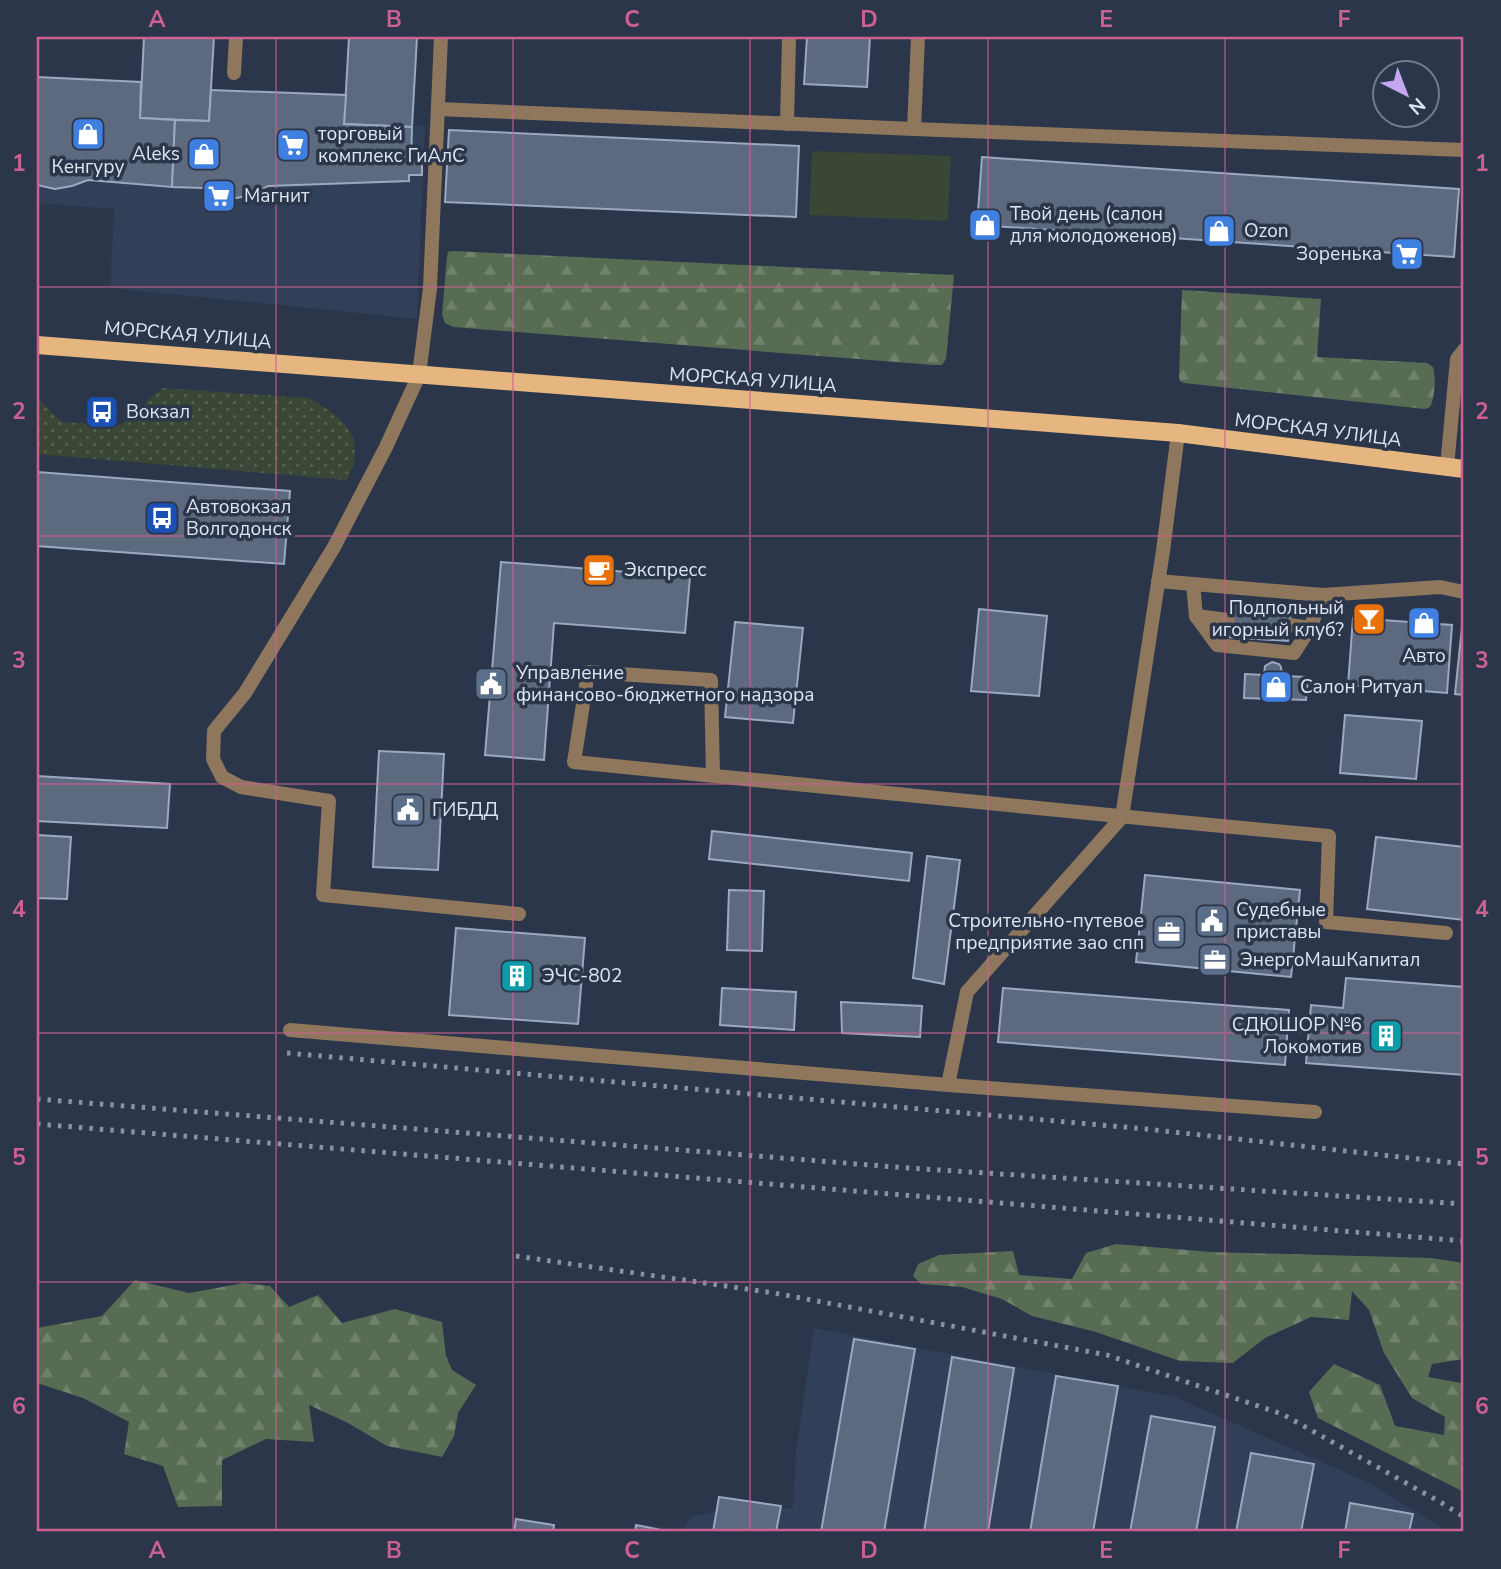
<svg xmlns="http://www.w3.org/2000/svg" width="1501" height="1569" viewBox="0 0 1501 1569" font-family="'Nunito Sans',sans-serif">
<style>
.built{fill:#323f58}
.grass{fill:url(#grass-dots)}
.forest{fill:url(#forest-firs)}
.park{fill:#394734}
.building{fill:#5d697f;stroke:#9ca8c1;stroke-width:2}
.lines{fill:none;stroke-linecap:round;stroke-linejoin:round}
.service{stroke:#8e775d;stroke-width:14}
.minor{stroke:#8e775d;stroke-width:14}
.primary{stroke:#e5b67f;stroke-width:18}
.rail{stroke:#8991a2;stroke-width:5;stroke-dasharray:3.5 7;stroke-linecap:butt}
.grid{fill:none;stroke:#cc6090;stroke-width:2;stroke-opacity:0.55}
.labels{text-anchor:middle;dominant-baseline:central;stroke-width:7;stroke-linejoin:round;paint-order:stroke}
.poi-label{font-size:19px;fill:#dee5f2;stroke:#2c364a;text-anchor:start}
.street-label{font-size:19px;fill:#dee5f2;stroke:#2c364a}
.neatline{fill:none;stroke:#cc6090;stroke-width:2.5}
.grid-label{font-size:23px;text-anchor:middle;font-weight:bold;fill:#cc6090}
</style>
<defs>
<pattern id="grass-dots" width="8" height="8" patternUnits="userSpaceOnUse" patternTransform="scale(1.75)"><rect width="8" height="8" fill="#394734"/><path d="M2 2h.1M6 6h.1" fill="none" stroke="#556152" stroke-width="1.8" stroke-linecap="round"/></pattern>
<pattern id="forest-firs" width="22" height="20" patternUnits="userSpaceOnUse" patternTransform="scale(1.75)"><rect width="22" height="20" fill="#586c53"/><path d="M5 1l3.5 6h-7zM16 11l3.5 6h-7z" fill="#70816c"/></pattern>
</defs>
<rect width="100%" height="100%" fill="#2c364a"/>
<g class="built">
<path d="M37 111 425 126 417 319 110 288 114 209 37 203Z"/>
<path d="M814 1328 1175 1397 1369 1483 1449 1532H637L639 1524 682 1530 691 1517 723 1510 793 1508 796 1451Z"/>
</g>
<path class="grass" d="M162 388 309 398C345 419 368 437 347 480L37 454V398L62 422 121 425Z"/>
<g class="forest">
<path d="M453 251 954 275 946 359 942 365H934L453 327 445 323 442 315 447 257 448 252Z"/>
<path d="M1182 290 1321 299 1317 357 1427 363 1433 367C1436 378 1435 397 1430 407L1425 409 1184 383 1180 381 1179 377Z"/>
<path d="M1116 1244 1211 1252 1431 1258 1464 1263V1359L1432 1364 1428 1377 1461 1383 1464 1386V1492L1318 1418 1309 1392 1334 1364 1380 1385 1395 1426 1444 1435 1445 1417 1412 1398 1384 1353 1369 1310 1352 1291 1349 1320 1311 1317 1265 1338 1233 1363 1180 1361 1096 1332 1032 1316 1002 1299 962 1287 921 1284 913 1276 918 1264 939 1255 1013 1251 1019 1275 1072 1279 1086 1253Z"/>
<path d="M135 1280 189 1293 244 1283 270 1286 289 1307 318 1295 342 1323 395 1309 442 1322 446 1356 452 1370 476 1385 458 1413 454 1436 442 1457 387 1446 348 1423 309 1405 314 1442 266 1439 222 1460V1506L178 1507 163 1466 124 1454 129 1422 83 1398 37 1383V1328L102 1316Z"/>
</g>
<path class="park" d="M812 151 951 156 948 221 809 215Z"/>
<g class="building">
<path d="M144 37H214L209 121 140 118Z"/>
<path d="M349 37H417L412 127 344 124Z"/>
<path d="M807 37H870L867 87 804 84Z"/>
<path d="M37 77 141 82 140 118 175 120 172 187 88 180 72 186 55 189 37 185Z"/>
<path d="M211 90 346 95 344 124 412 127 411 163H422V175H409V181L268 186 254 194 237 198 219 196 204 188 172 187 175 120 209 121Z"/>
<path d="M449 130 799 146 796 217 445 202Z"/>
<path d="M982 157 1459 189 1454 257 977 225Z"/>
<path d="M37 472 290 491 284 564 37 546Z"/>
<path d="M501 562 690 577 685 633 554 623 544 760 485 755Z"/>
<path d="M1229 604 1291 608 1288 641 1227 637Z"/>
<path d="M979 609 1047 616 1039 696 971 691Z"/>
<path d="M1353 618 1452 625 1447 693 1348 685Z"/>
<path d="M735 622 803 628 793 723 725 717Z"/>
<path d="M1462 627H1464V695L1455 694Z"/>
<path d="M1272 662 1279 664 1281 667 1282 676 1308 677 1306 700 1244 698 1245 674 1264 675 1265 666Z"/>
<path d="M1345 715 1422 721 1416 779 1340 773Z"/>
<path d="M379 751 444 754 438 870 373 867Z"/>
<path d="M37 776 170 784 167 828 37 821Z"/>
<path d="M712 831 912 853 909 881 709 859Z"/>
<path d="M37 835 71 837 67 899 37 898Z"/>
<path d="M1376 837 1464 847V920L1367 909Z"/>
<path d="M927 856 960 860 944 984 913 978Z"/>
<path d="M1145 875 1300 890 1291 977 1136 962Z"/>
<path d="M729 890 764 891 762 951 727 950Z"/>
<path d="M456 928 585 938 578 1024 449 1015Z"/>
<path d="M1346 978 1464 987V1075L1306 1063 1311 1005 1343 1008Z"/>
<path d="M722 988 796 992 794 1030 720 1025Z"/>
<path d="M1003 988 1289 1010 1285 1065 998 1042Z"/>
<path d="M841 1002 922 1006 920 1037 842 1033Z"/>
<path d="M854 1339 915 1349 884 1532H821Z"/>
<path d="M952 1357 1014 1368 988 1532H924Z"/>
<path d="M1056 1376 1118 1386 1093 1532H1030Z"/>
<path d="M1151 1416 1215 1427 1196 1532H1130Z"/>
<path d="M1251 1453 1314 1464 1301 1532H1236Z"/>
<path d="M719 1497 781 1506 776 1532H713Z"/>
<path d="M1350 1503 1413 1514 1409 1532H1345Z"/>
<path d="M516 1519 554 1525 553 1532H514Z"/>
<path d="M636 1525 671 1532H635Z"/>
</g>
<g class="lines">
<g class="service">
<path d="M441 37 430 288 419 375 386 447 334 547 245 693 214 731 213 759 222 777 241 787 329 801 323 895 519 914"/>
<path d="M234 73 236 37"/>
<path d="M438 109 914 129 1464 150"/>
<path d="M787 124 789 37"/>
<path d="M914 129 918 37"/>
<path d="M1447 467 1457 359 1464 350"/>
<path d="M1158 581 1323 595 1440 587 1464 592"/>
<path d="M1193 584 1196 616 1228 620"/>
<path d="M1196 616 1217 645 1294 653 1310 628"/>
<path d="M1290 625 1310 628 1323 595"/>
<path d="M713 776 711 680 588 672 574 762C825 787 1077 813 1329 836L1326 922 1446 933"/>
<path d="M290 1030 948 1085 1315 1112"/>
</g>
<path class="minor" d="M948 1085 967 992 1122 817 1163 551 1178 433"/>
<path class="primary" d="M37 345 1178 433 1464 469"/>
<g class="rail">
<path d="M287 1053 1146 1129 1464 1164"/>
<path d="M37 1099 908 1168 1464 1204"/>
<path d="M37 1124 1464 1241"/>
<path d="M516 1256 774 1293 1107 1355 1282 1414 1442 1503 1464 1517"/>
</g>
</g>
<path class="grid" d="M276 37V1532M513 37V1532M750 37V1532M988 37V1532M1225 37V1532M37 287H1464M37 536H1464M37 784H1464M37 1033H1464M37 1282H1464"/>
<defs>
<symbol id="shop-square" viewBox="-11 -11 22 22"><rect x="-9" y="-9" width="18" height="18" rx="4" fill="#3f7fe0" stroke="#2c364a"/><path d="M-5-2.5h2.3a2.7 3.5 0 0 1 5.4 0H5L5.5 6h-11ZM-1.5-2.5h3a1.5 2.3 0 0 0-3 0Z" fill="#fff"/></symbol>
<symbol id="supermarket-square" viewBox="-11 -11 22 22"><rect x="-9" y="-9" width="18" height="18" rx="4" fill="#3f7fe0" stroke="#2c364a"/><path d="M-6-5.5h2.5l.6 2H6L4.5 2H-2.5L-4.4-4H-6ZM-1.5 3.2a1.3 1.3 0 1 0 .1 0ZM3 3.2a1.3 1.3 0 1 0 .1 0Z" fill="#fff"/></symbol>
<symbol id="bus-square" viewBox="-11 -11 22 22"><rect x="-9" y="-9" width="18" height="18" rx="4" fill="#1a4fb4" stroke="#2c364a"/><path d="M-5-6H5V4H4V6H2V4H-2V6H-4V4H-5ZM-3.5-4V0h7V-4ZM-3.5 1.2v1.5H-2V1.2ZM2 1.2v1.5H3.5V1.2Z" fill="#fff"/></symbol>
<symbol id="cafe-square" viewBox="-11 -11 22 22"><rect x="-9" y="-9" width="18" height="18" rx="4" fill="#e8710a" stroke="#2c364a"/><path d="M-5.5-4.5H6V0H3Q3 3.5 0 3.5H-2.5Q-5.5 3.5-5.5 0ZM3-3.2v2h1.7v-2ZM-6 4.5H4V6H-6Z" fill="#fff"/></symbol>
<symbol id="bar-square" viewBox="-11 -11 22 22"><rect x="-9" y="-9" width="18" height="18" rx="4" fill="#e8710a" stroke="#2c364a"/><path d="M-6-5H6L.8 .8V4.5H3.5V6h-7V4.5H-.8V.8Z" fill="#fff"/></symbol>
<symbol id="civic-square" viewBox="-11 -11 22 22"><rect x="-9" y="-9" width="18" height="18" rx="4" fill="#5c6f8a" stroke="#2c364a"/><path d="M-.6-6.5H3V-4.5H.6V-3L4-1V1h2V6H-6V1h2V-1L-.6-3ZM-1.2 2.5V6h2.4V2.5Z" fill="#fff"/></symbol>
<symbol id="office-square" viewBox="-11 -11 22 22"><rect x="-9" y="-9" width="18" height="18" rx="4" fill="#5c6f8a" stroke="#2c364a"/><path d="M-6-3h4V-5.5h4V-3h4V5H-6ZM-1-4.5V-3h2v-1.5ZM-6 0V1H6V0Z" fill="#fff"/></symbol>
<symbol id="building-square" viewBox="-11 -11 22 22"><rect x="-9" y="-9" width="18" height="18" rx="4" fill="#0f9aa8" stroke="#2c364a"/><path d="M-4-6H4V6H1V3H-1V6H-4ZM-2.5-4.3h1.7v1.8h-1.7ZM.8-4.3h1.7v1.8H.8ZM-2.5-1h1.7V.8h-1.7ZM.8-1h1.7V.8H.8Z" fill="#fff"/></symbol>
</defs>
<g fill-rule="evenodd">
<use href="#shop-square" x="69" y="115" width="38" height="38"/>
<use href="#supermarket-square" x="274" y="126" width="38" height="38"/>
<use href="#shop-square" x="185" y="135" width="38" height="38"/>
<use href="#supermarket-square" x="200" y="177" width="38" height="38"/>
<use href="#shop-square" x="966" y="206" width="38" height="38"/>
<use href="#shop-square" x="1200" y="212" width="38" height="38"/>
<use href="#supermarket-square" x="1388" y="235" width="38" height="38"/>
<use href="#bus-square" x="83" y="393" width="38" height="38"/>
<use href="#bus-square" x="143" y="499" width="38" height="38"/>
<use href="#cafe-square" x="580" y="551" width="38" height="38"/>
<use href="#bar-square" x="1350" y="600" width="38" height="38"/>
<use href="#shop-square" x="1405" y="604" width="38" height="38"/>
<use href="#civic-square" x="472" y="665" width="38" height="38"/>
<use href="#shop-square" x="1257" y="668" width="38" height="38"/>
<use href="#civic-square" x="389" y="791" width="38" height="38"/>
<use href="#civic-square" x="1193" y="902" width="38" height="38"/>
<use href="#office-square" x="1150" y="913" width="38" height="38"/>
<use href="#office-square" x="1196" y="941" width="38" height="38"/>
<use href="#building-square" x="498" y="957" width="38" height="38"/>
<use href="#building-square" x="1367" y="1017" width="38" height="38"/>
</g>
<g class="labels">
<g class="poi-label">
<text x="318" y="134">торговый<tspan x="318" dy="22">комплекс ГиАлС</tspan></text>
<text x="180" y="154" text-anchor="end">Aleks</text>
<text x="88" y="167" text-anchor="middle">Кенгуру</text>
<text x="244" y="196">Магнит</text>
<text x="1010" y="214">Твой день (салон<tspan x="1010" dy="22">для молодоженов)</tspan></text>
<text x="1244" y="231">Ozon</text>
<text x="1382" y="254" text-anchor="end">Зоренька</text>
<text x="126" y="412">Вокзал</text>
<text x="186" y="507">Автовокзал<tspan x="186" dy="22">Волгодонск</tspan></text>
<text x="624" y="570">Экспресс</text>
<text x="1344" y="608" text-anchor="end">Подпольный<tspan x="1344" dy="22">игорный клуб?</tspan></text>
<text x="1424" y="656" text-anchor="middle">Авто</text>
<text x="516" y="673">Управление<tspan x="516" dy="22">финансово-бюджетного надзора</tspan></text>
<text x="1300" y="687">Салон Ритуал</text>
<text x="432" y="810">ГИБДД</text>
<text x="1236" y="910">Судебные<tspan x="1236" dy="22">приставы</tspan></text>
<text x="1144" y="921" text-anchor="end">Строительно-путевое<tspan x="1144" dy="22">предприятие зао спп</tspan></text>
<text x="1240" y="960">ЭнергоМашКапитал</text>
<text x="542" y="976">ЭЧС-802</text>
<text x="1362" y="1025" text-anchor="end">СДЮШОР №6<tspan x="1362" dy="22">Локомотив</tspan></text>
</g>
<g class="street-label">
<text transform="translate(188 335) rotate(5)">МОРСКАЯ УЛИЦА</text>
<text transform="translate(753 380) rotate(4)">МОРСКАЯ УЛИЦА</text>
<text transform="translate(1318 430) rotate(7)">МОРСКАЯ УЛИЦА</text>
</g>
</g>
<rect width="1501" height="1569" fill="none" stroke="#2c364a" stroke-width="77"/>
<g transform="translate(1406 94) rotate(138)"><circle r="33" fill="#2c364a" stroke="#737c8d" stroke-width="2"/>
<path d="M0-5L12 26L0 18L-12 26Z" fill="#c4a7f1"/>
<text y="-10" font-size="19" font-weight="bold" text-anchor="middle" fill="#dee5f2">N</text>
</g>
<rect x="38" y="38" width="1424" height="1492" class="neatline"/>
<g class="grid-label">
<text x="157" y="27">A</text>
<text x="394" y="27">B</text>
<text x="632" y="27">C</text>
<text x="869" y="27">D</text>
<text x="1106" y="27">E</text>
<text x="1344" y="27">F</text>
<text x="19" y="171">1</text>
<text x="1482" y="171">1</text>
<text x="19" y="419">2</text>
<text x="1482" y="419">2</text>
<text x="19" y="668">3</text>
<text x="1482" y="668">3</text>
<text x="19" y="917">4</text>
<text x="1482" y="917">4</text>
<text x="19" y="1165">5</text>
<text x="1482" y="1165">5</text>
<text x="19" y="1414">6</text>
<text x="1482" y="1414">6</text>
<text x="157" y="1558">A</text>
<text x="394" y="1558">B</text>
<text x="632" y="1558">C</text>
<text x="869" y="1558">D</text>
<text x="1106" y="1558">E</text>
<text x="1344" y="1558">F</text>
</g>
</svg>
